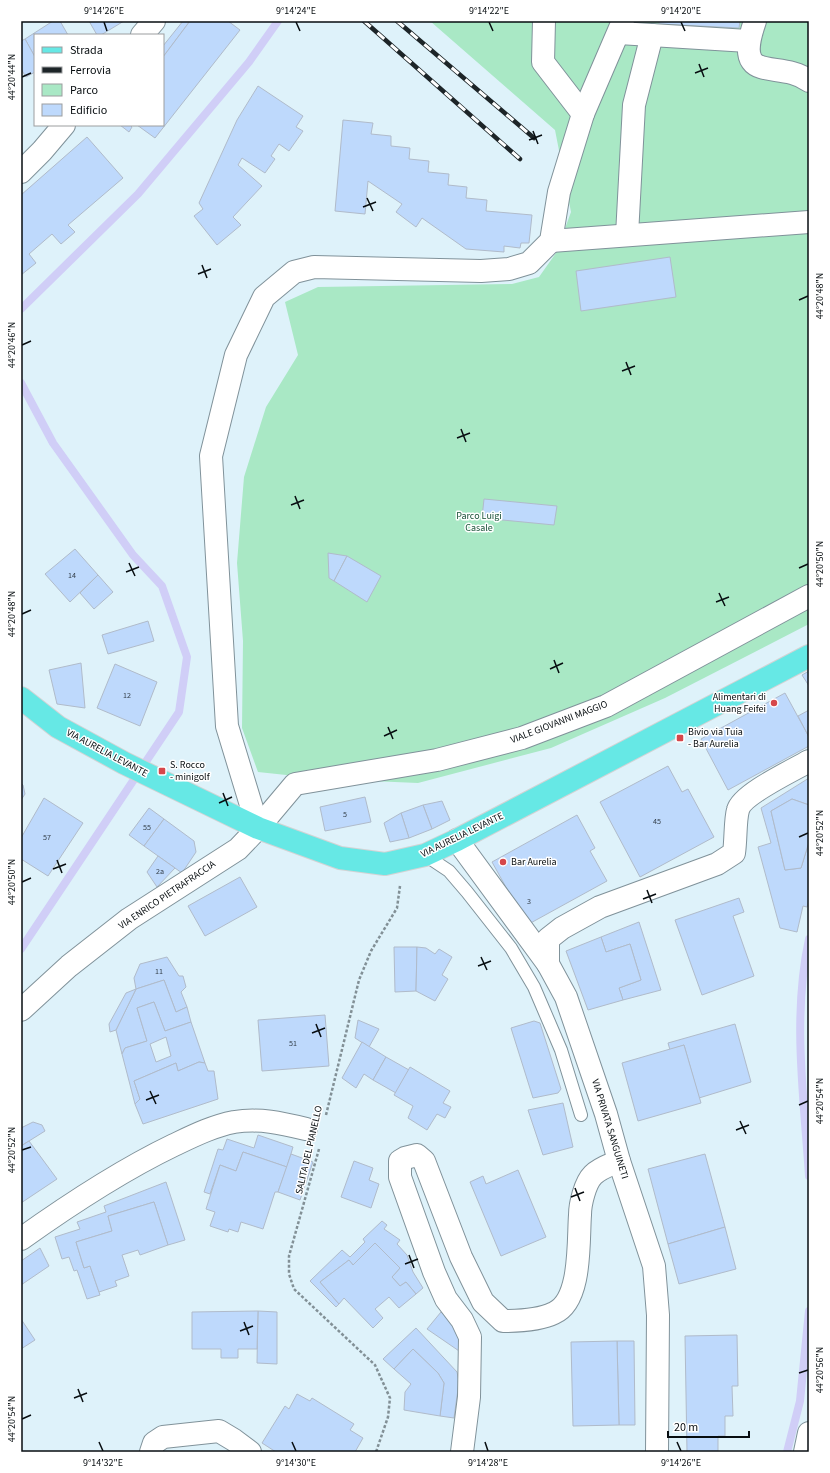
<svg xmlns="http://www.w3.org/2000/svg" width="830" height="1473" viewBox="0 0 830 1473" font-family="'Source Sans 3',sans-serif">
<style>
.green{fill:#a9e8c5}
.lines{fill:none;stroke-linecap:round;stroke-linejoin:round}
.stream{stroke:#d0cef7;stroke-width:8}
.building{fill:#bed9fc;stroke:#b0bbca;fill-rule:evenodd}
.lane-casing{stroke:#80929a;stroke-width:14}
.street-casing{stroke:#80929a;stroke-width:24}
.secondary-casing{stroke:#80929a;stroke-width:24}
.primary-casing{stroke:#d2d3d4;stroke-width:24}
.path{stroke:#829096;stroke-width:2.5;stroke-dasharray:3 2;stroke-linecap:butt}
.lane{stroke:#fff;stroke-width:12}
.street{stroke:#fff;stroke-width:22}
.secondary{stroke:#fff;stroke-width:22}
.primary{stroke:#66e8e5;stroke-width:22}
.rail-casing{stroke:#1d2528;stroke-width:4.5}
.rail{stroke:#fff;stroke-width:3;stroke-dasharray:9;stroke-linecap:butt}
.ticks{fill:none;stroke:#070d10;stroke-width:1.5}
.poi-dot{fill:#d6474b;stroke:#fff;stroke-width:1.5}
.labels{text-anchor:middle;dominant-baseline:central;stroke-width:3;stroke-linejoin:round;paint-order:stroke}
.number-label{font-size:8px;fill:#35404b}
.park-label{font-size:10px;fill:#175036;stroke:#fff}
.poi-label{font-size:10px;fill:#070d10;stroke:#fff;text-anchor:start}
.street-label{font-size:10px;fill:#070d10;stroke:#fff}
.neatline{fill:none;stroke:#070d10;stroke-width:1.5}
.ticks-label{font-size:10px;text-anchor:middle;fill:#070d10}
</style>
<rect width="100%" height="100%" fill="#def2fa"/>
<path class="green" d="M430 21H809V624L665 698 551 748 418 783 324 779 258 772 242 728 243 641 237 563 244 477 266 407 298 355 285 302 318 287 512 284 539 277 556 253 571 212 555 130Z"/>
<g class="lines">
<g class="stream">
<path d="M21 309 138 194 249 62 278 21"/>
<path d="M21 383 53 443 133 555 162 586 187 657 179 712 21 949"/>
<path d="M809 939C792 1017 804 1098 809 1176"/>
<path d="M787 1452 800 1401 809 1311"/>
</g>
</g>
<g class="building">
<path d="M53 21H60L68 35H35V57L25 39Z"/>
<path d="M89 21H124L101 35H97Z"/>
<path d="M183 21H190L163 57V46Z"/>
<path d="M190 21H228L240 30 155 138 137 125H163V57Z"/>
<path d="M659 21H740L739 28 659 24Z"/>
<path d="M25 39 35 57V72L26 77 21 69V41Z"/>
<path d="M258 86 303 116 296 127 303 131 289 151 279 144 271 156 275 159 265 173 242 158 238 165 262 186 233 217 241 225 217 245 194 216 203 209 199 203 237 120Z"/>
<path d="M343 120 373 123 371 134 391 136V146L410 148 409 159 429 161 428 172 449 174 448 185 467 187 466 198 487 200 486 211 532 215 529 243H521L520 248 504 246V252L466 249 422 218 416 227 396 212 402 204 368 181 365 214 335 211Z"/>
<path d="M120 125H130L132 127 129 132Z"/>
<path d="M87 137 123 178 68 225 75 232 61 244 52 234 29 254 36 263 21 275V195Z"/>
<path d="M670 257 676 297 581 311 576 271Z"/>
<path d="M484 499 557 506 554 525 482 518Z"/>
<path d="M75 549 98 575 70 602 45 574Z"/>
<path d="M328 553 347 556 334 581 329 578Z"/>
<path d="M347 556 381 576 367 602 334 581Z"/>
<path d="M98 575 113 592 94 609 80 593Z"/>
<path d="M148 621 154 641 108 654 102 635Z"/>
<path d="M81 663 85 708 57 704 49 670Z"/>
<path d="M115 664 157 682 140 726 97 708Z"/>
<path d="M809 671V686L802 675Z"/>
<path d="M785 693 809 737V746L728 790 701 739Z"/>
<path d="M809 710V737L798 716Z"/>
<path d="M668 766 682 792 688 789 714 837 640 877 600 802Z"/>
<path d="M809 778V805L792 799 771 811 785 870 801 868 809 842V899L807 907 803 906 797 932 780 928 758 847 771 843 761 808Z"/>
<path d="M21 783 23 785 25 794 21 800Z"/>
<path d="M365 797 371 822 325 831 320 807Z"/>
<path d="M44 798 83 823 48 876 21 859V838Z"/>
<path d="M792 799 809 805V842L801 868 785 870 771 811Z"/>
<path d="M442 801 450 820 432 829 423 805Z"/>
<path d="M423 805 432 829 409 838 401 813Z"/>
<path d="M149 808 164 819 144 846 129 835Z"/>
<path d="M401 813 409 838 390 842 384 823Z"/>
<path d="M577 815 595 848 590 851 607 881 527 925 492 862Z"/>
<path d="M164 819 194 841 196 852 182 873 144 846Z"/>
<path d="M158 856 175 868 157 887 147 872Z"/>
<path d="M240 877 257 907 205 936 188 906Z"/>
<path d="M739 898 744 912 733 916 754 976 702 995 675 920Z"/>
<path d="M639 922 661 990 623 1000 619 988 641 980 630 944 606 952 601 937Z"/>
<path d="M601 937 606 952 630 944 641 980 619 988 623 1000 588 1010 566 951Z"/>
<path d="M394 947H417L416 991 395 992Z"/>
<path d="M417 947 426 948 435 954 439 949 452 957 442 975 448 979 435 1001 416 991Z"/>
<path d="M167 957 179 976H183L186 987 181 992 187 1007 176 1012 164 980 136 989 134 978 140 964Z"/>
<path d="M164 980 176 1012 187 1007 191 1022 165 1031 154 1002 137 1008 147 1041 125 1048 122 1054 116 1030 136 989Z"/>
<path d="M136 989 116 1030 110 1032 109 1024 126 993Z"/>
<path d="M154 1002 165 1031 191 1022 205 1063 199 1062 178 1071 176 1063 134 1081 140 1099 135 1104 122 1054 125 1048 147 1041 137 1008ZM166 1037 171 1056 156 1062 150 1044Z"/>
<path d="M325 1015 329 1066 262 1071 258 1020Z"/>
<path d="M358 1020 379 1029 369 1047 355 1038Z"/>
<path d="M534 1021 540 1023 561 1089 558 1093 533 1098 511 1028Z"/>
<path d="M735 1024 751 1082 699 1098 684 1045 670 1050 668 1043Z"/>
<path d="M362 1042 386 1057 373 1080 364 1074 356 1088 342 1078Z"/>
<path d="M684 1045 701 1103 638 1121 622 1063Z"/>
<path d="M386 1057 409 1070 396 1093 373 1080Z"/>
<path d="M199 1062 205 1063 208 1071H214L218 1099 143 1124 135 1104 140 1099 134 1081 176 1063 178 1071Z"/>
<path d="M410 1067 450 1091 443 1103 451 1107 445 1118 437 1114 427 1130 408 1118 413 1106 394 1095Z"/>
<path d="M563 1103 573 1147 543 1155 528 1110Z"/>
<path d="M33 1122 42 1125 45 1131 21 1146V1128Z"/>
<path d="M258 1135 293 1147 287 1167 243 1152 236 1171 220 1165 210 1194 204 1192 218 1149 223 1150 227 1139 254 1148Z"/>
<path d="M29 1141 57 1179 21 1203V1146Z"/>
<path d="M243 1152 287 1167 278 1192H275L263 1229 241 1222 238 1232 229 1229 228 1232 210 1226 215 1212 206 1209 220 1165 236 1171Z"/>
<path d="M291 1154 313 1162 300 1200 278 1192Z"/>
<path d="M705 1154 725 1227 668 1244 648 1169Z"/>
<path d="M354 1161 373 1168 369 1180 379 1184 371 1208 341 1197Z"/>
<path d="M518 1170 546 1237 501 1256 470 1182 483 1176 486 1184Z"/>
<path d="M166 1182 185 1240 168 1245 154 1202 108 1216 112 1231 76 1242 84 1268 90 1266 100 1295 87 1299 77 1270 74 1271 69 1257 62 1259 55 1237 80 1229 77 1222 106 1212 104 1206Z"/>
<path d="M154 1202 168 1245 140 1255 138 1250 122 1255 129 1276 115 1281 117 1286 99 1292 90 1266 84 1268 76 1242 112 1231 108 1216Z"/>
<path d="M382 1221 387 1225 384 1229 400 1240 397 1244 407 1255 413 1272 423 1288 416 1294 406 1282 400 1286 392 1277 400 1268 375 1243 353 1265 349 1260 320 1282 339 1304 336 1307 310 1281 342 1250 350 1257 365 1242 363 1239Z"/>
<path d="M725 1227 736 1269 679 1284 668 1244Z"/>
<path d="M375 1243 400 1268 392 1277 400 1286 406 1282 416 1294 399 1308 389 1297 375 1309 383 1318 373 1328 344 1298 339 1304 320 1282 349 1260 353 1265Z"/>
<path d="M40 1248 49 1266 21 1285V1261Z"/>
<path d="M258 1311 277 1312V1364L257 1363Z"/>
<path d="M258 1311 257 1349H238V1358H221V1349H192V1312Z"/>
<path d="M441 1312 457 1328 462 1353 427 1329Z"/>
<path d="M21 1319 35 1340 21 1349Z"/>
<path d="M416 1328 457 1372 459 1382 454 1418 440 1416 444 1383 438 1373 413 1349 394 1369 383 1359Z"/>
<path d="M737 1335 738 1386H732L733 1416H725V1436H718V1451L687 1452 685 1336Z"/>
<path d="M617 1341H634L635 1425H619Z"/>
<path d="M617 1341 619 1425 573 1426 571 1342Z"/>
<path d="M413 1349 438 1373 444 1383 440 1416 404 1410 405 1392 411 1384 394 1369Z"/>
<path d="M297 1394 310 1401 312 1398 354 1424 350 1430 363 1438 355 1452H276L262 1443 285 1406 289 1409Z"/>
</g>
<g class="lines">
<defs>
<path id="lane" d="M425 855 449 871 467 892 511 948 534 987 561 1050 581 1115"/>
<g id="street">
<path d="M755 21C732 88 779 58 809 81"/>
<path d="M619 33 748 41"/>
<path d="M142 35 154 21"/>
<path d="M583 114 623 21"/>
<path d="M21 172 42 151 64 125"/>
<path d="M627 235 634 105 652 35"/>
<path d="M551 241 809 222"/>
<path d="M258 828 227 726 211 456 236 355 264 297 294 272 314 267 481 271 509 269 529 263 551 241 559 192 583 114 543 62 544 21"/>
<path d="M258 828 295 784 437 760 522 738 606 706 809 596"/>
<path d="M457 840 548 964 566 997 606 1114 619 1161 654 1266 658 1315 657 1452"/>
<path d="M548 964V939L562 928 600 907 717 864 734 853C736 840 735 820 738 810 742 794 794 770 809 761"/>
<path d="M21 1239C70 1204 120 1171 174 1145 193 1136 213 1126 234 1122 260 1118 281 1123 306 1129"/>
<path d="M151 1452 154 1443 163 1437 219 1431 234 1440 250 1452"/>
<path d="M462 1452 469 1397 470 1337 462 1320 446 1299 434 1272 400 1177V1161L405 1158 417 1155 424 1161 461 1257 483 1302 503 1321C519 1321 540 1320 554 1313 582 1301 578 1241 580 1215 580 1204 585 1183 593 1175 600 1168 610 1165 619 1161"/>
<path d="M805 1452 809 1433"/>
</g>
<path id="secondary" d="M21 1010 69 966 129 919 238 849 258 828"/>
<path id="primary" d="M21 698 58 727 124 763 258 828 340 858 385 864 425 855 457 840 809 656"/>
</defs>
<use href="#lane" class="lane-casing"/>
<use href="#street" class="street-casing"/>
<use href="#secondary" class="secondary-casing"/>
<use href="#primary" class="primary-casing"/>
<g class="path">
<path d="M326 1115 359 980 371 951 397 908 400 886"/>
<path d="M319 1149 289 1256V1274L294 1289 375 1365 390 1398 388 1417 376 1452"/>
</g>
<use href="#lane" class="lane"/>
<use href="#street" class="street"/>
<use href="#secondary" class="secondary"/>
<use href="#primary" class="primary"/>
<defs>
<g id="rail">
<path d="M364 21 520 159"/>
<path d="M397 21 534 138"/>
</g>
</defs>
<use href="#rail" class="rail-casing"/>
<use href="#rail" class="rail"/>
</g>
<path class="ticks" d="M104 22 107 31M296 22 300 31M489 22 493 31M681 22 685 31M699 64 704 77M695 73 708 68M22 77 31 73M533 131 538 144M529 140 542 135M367 198 373 211M363 207 376 202M202 265 207 278M198 274 211 269M799 300 808 296M22 345 31 341M626 362 631 375M622 371 635 366M461 429 466 442M457 438 470 433M295 496 300 509M291 505 304 500M129 563 135 576M799 568 808 564M126 572 139 567M719 593 725 606M716 602 729 597M22 614 31 610M554 660 559 673M550 669 563 663M388 727 393 739M384 736 397 730M223 793 228 806M219 803 232 797M799 837 808 833M57 860 62 873M53 869 66 864M22 882 31 878M647 890 652 903M643 899 656 894M481 957 487 970M478 966 491 961M316 1024 321 1037M312 1033 325 1028M150 1091 156 1104M146 1100 159 1095M799 1105 808 1101M740 1121 746 1134M736 1130 749 1125M22 1150 31 1147M575 1188 580 1201M571 1197 584 1192M409 1255 414 1268M405 1264 418 1259M244 1322 249 1335M240 1331 253 1326M799 1373 808 1370M78 1389 83 1402M74 1398 87 1393M22 1419 31 1415M99 1442 103 1451M292 1442 296 1451M485 1442 488 1451M677 1442 681 1451"/>
<g class="poi-dot">
<circle cx="774" cy="703" r="4"/>
<rect x="676" y="734" width="8" height="8" rx="2"/>
<rect x="158" y="767" width="8" height="8" rx="2"/>
<circle cx="503" cy="862" r="4"/>
</g>
<g class="labels">
<g class="number-label">
<text x="72" y="575">14</text>
<text x="127" y="695">12</text>
<text x="345" y="814">5</text>
<text x="657" y="821">45</text>
<text x="147" y="827">55</text>
<text x="47" y="837">57</text>
<text x="160" y="871">2a</text>
<text x="529" y="901">3</text>
<text x="159" y="971">11</text>
<text x="293" y="1043">51</text>
</g>
<g class="park-label">
<text x="479" y="516">Parco Luigi<tspan x="479" dy="12">Casale</tspan></text>
</g>
<g class="poi-label">
<text x="766" y="697" text-anchor="end">Alimentari di<tspan x="766" dy="12">Huang Feifei</tspan></text>
<text x="688" y="732">Bivio via Tuia<tspan x="688" dy="12">- Bar Aurelia</tspan></text>
<text x="170" y="765">S. Rocco<tspan x="170" dy="12">- minigolf</tspan></text>
<text x="511" y="862">Bar Aurelia</text>
</g>
<g class="street-label">
<text transform="translate(559 722) rotate(-21)">VIALE GIOVANNI MAGGIO</text>
<text transform="translate(107 753) rotate(28)">VIA AURELIA LEVANTE</text>
<text transform="translate(462 835) rotate(-26)">VIA AURELIA LEVANTE</text>
<text transform="translate(167 895) rotate(-34)">VIA ENRICO PIETRAFRACCIA</text>
<text transform="translate(610 1129) rotate(73)">VIA PRIVATA SANGUINETI</text>
<text transform="translate(309 1150) rotate(-77)">SALITA DEL PIANELLO</text>
</g>
</g>
<rect width="830" height="1473" fill="none" stroke="#ffffff" stroke-width="44"/>
<rect x="34" y="34" width="130" height="92" fill="#ffffff" stroke="#9c9e9f"/>
<rect x="42" y="47" width="20" height="6" fill="#66e8e5" stroke="#9c9e9f"/>
<text x="70" y="54" font-size="12" fill="#070d10">Strada</text>
<rect x="42" y="67" width="20" height="6" fill="#1d2528" stroke="#9c9e9f"/>
<text x="70" y="74" font-size="12" fill="#070d10">Ferrovia</text>
<rect x="42" y="84" width="20" height="12" fill="#a9e8c5" stroke="#9c9e9f"/>
<text x="70" y="94" font-size="12" fill="#070d10">Parco</text>
<rect x="42" y="104" width="20" height="12" fill="#bed9fc" stroke="#9c9e9f"/>
<text x="70" y="114" font-size="12" fill="#070d10">Edificio</text>
<path d="M668 1431v6h81v-6" fill="none" stroke="#070d10" stroke-width="2"/>
<text x="674" y="1431" font-size="12" fill="#070d10" stroke="#ffffff" stroke-width="3" paint-order="stroke">20 m</text>
<rect x="22" y="22" width="786" height="1429" class="neatline"/>
<g class="ticks-label">
<text x="104" y="14">9°14'26"E</text>
<text x="296" y="14">9°14'24"E</text>
<text x="489" y="14">9°14'22"E</text>
<text x="681" y="14">9°14'20"E</text>
<text transform="translate(11 77) rotate(-90)" y="4">44°20'44"N</text>
<text transform="translate(819 296) rotate(-90)" y="4">44°20'48"N</text>
<text transform="translate(11 345) rotate(-90)" y="4">44°20'46"N</text>
<text transform="translate(819 564) rotate(-90)" y="4">44°20'50"N</text>
<text transform="translate(11 614) rotate(-90)" y="4">44°20'48"N</text>
<text transform="translate(819 833) rotate(-90)" y="4">44°20'52"N</text>
<text transform="translate(11 882) rotate(-90)" y="4">44°20'50"N</text>
<text transform="translate(819 1101) rotate(-90)" y="4">44°20'54"N</text>
<text transform="translate(11 1150) rotate(-90)" y="4">44°20'52"N</text>
<text transform="translate(819 1370) rotate(-90)" y="4">44°20'56"N</text>
<text transform="translate(11 1419) rotate(-90)" y="4">44°20'54"N</text>
<text x="103" y="1466">9°14'32"E</text>
<text x="296" y="1466">9°14'30"E</text>
<text x="488" y="1466">9°14'28"E</text>
<text x="681" y="1466">9°14'26"E</text>
</g>
</svg>
